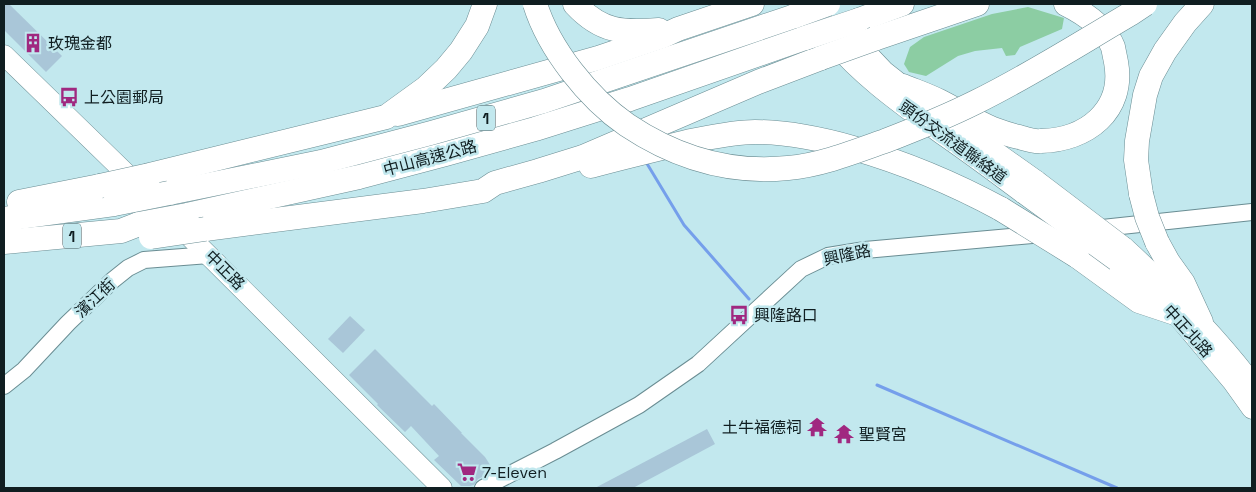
<svg xmlns="http://www.w3.org/2000/svg" width="1256" height="492" viewBox="0 0 1256 492" font-family="'Space Grotesk','Noto Sans TC',sans-serif">
<style>
.green{fill:#8ccda3}
.lines{fill:none;stroke-linecap:round;stroke-linejoin:round}
.stream{stroke:#759feb;stroke-width:3}
.building{fill:#a9c6d8}
.minor-casing{stroke:#6a8d93;stroke-width:18}
.major-casing{stroke:#6a8d93;stroke-width:21}
.highway-casing{stroke:#6a8d93;stroke-width:25}
.minor{stroke:#fff;stroke-width:16}
.major{stroke:#fff;stroke-width:20}
.highway{stroke:#fff;stroke-width:24}
.major-bridge-casing{stroke:#6a8d93;stroke-width:21;stroke-linecap:butt}
.highway-bridge-casing{stroke:#6a8d93;stroke-width:25;stroke-linecap:butt}
.major-bridge{stroke:#fff;stroke-width:20}
.highway-bridge{stroke:#fff;stroke-width:24}
.labels{text-anchor:middle;dominant-baseline:central;stroke-width:5;stroke-linejoin:round;paint-order:stroke}
.shield{fill:#c2e8ee;stroke:#455b5e;stroke-width:1}
.shield-label{font-size:15px;font-weight:bold;fill:#101e21}
.poi-label{font-size:16px;fill:#101e21;stroke:#c2e8ee;text-anchor:start}
.street-label{font-size:16px;fill:#101e21;stroke:#c2e8ee}
</style>
<rect width="100%" height="100%" fill="#c2e8ee"/>
<path class="green" d="M1028 7 1064 18 1062 29 1020 47 1015 55 1006 56 1002 48 975 51 958 56 926 76 909 72 904 64 910 47 924 37 992 14Z"/>
<g class="lines">
<g class="stream">
<path d="M646 162 684 225 749 299"/>
<path d="M877 385 1117 488"/>
</g>
</g>
<g class="building">
<path d="M4 4H9L62 56 46 72 4 30Z"/>
<path d="M350 316 365 330 343 353 328 339Z"/>
<path d="M375 349 432 406 434 404 462 433H461L485 457 494 471 478 479 474 485 470 486H461L434 460 439 456 411 426 405 432 377 405 378 404 349 375Z"/>
<path d="M707 429 715 444 633 488H595Z"/>
</g>
<g class="lines">
<defs>
<g id="minor">
<path d="M1093 229 1252 212"/>
<path d="M4 386 24 370 68 323 113 280 128 268 144 260 209 255"/>
<path d="M483 488 555 451 639 405 698 364 801 269 828 256 865 250 1043 234"/>
</g>
<g id="major">
<path d="M850 35 884 71 903 86 1037 181"/>
<path d="M832 41C863 78 902 105 940 133 969 153 996 173 1024 194"/>
<path d="M4 55 141 188"/>
<path d="M177 224 442 488"/>
<path d="M1124 247C1170 289 1214 333 1252 383"/>
<path d="M1116 261 1175 313 1232 381 1252 409"/>
</g>
<g id="highway">
<path d="M575 4C601 32 622 33 659 30"/>
<path d="M859 20 902 4"/>
<path d="M874 39 977 4"/>
<path d="M903 86C915 91 927 95 939 101 957 110 974 121 993 129 1001 132 1010 135 1019 137 1026 139 1034 142 1041 141 1086 140 1125 111 1116 62 1115 57 1114 52 1113 47 1105 27 1084 13 1066 4"/>
<path d="M398 114 598 58 663 36 678 29 752 4"/>
<path d="M591 166C624 157 658 149 691 141 712 137 734 132 755 132 789 132 821 139 853 148 905 163 953 183 1001 209"/>
<path d="M150 175 386 117 426 88 446 69 461 51 477 26 485 4"/>
<path d="M169 193 321 162 431 133 544 101 795 16"/>
<path d="M1141 194 1136 160 1137 141 1145 95 1151 76 1165 51 1185 23 1202 4"/>
<path d="M19 202 100 186"/>
<path d="M187 215 359 177 446 154 535 129 630 99 805 38"/>
<path d="M4 219 114 204"/>
<path d="M205 229 423 201 483 191 495 183 538 171 583 157 758 82 821 58"/>
<path d="M4 242 121 231 139 224"/>
<path d="M1157 242 1168 262 1183 283 1201 322"/>
<path d="M1077 256 1139 301 1175 313"/>
</g>
</defs>
<use href="#minor" class="minor-casing"/>
<use href="#major" class="major-casing"/>
<use href="#highway" class="highway-casing"/>
<use href="#minor" class="minor"/>
<use href="#major" class="major"/>
<use href="#highway" class="highway"/>
<defs>
<g id="major-bridge">
<path d="M1037 181 1124 247"/>
<path d="M1024 194 1116 261"/>
</g>
<g id="highway-bridge">
<path d="M535 4C549 49 588 98 627 125 675 157 729 174 788 168 821 165 854 152 885 141 916 129 946 117 976 102 1029 76 1079 44 1130 14L1145 4"/>
<path d="M795 16 828 4"/>
<path d="M805 38 859 20"/>
<path d="M821 58 874 39"/>
<path d="M100 186 150 175"/>
<path d="M1141 194 1147 217 1157 242"/>
<path d="M114 204 169 193"/>
<path d="M1001 209 1077 256"/>
<path d="M139 224 187 215"/>
<path d="M151 237 205 229"/>
</g>
</defs>
<use href="#major-bridge" class="major-bridge-casing"/>
<use href="#highway-bridge" class="highway-bridge-casing"/>
<use href="#major-bridge" class="major-bridge"/>
<use href="#highway-bridge" class="highway-bridge"/>
</g>
<defs>
<symbol id="building-bare" viewBox="-9 -9 18 18"><path d="M-4-6H4V6H1V3H-1V6H-4ZM-2.5-4.3h1.7v1.8h-1.7ZM.8-4.3h1.7v1.8H.8ZM-2.5-1h1.7V.8h-1.7ZM.8-1h1.7V.8H.8Z" fill="#a02880" stroke="#c2e8ee" stroke-width="2.5" paint-order="stroke"/></symbol>
<symbol id="bus-bare" viewBox="-9 -9 18 18"><path d="M-5-6H5V4H4V6H2V4H-2V6H-4V4H-5ZM-3.5-4V0h7V-4ZM-3.5 1.2v1.5H-2V1.2ZM2 1.2v1.5H3.5V1.2Z" fill="#a02880" stroke="#c2e8ee" stroke-width="2.5" paint-order="stroke"/></symbol>
<symbol id="temple-bare" viewBox="-9 -9 18 18"><path d="M0-6L5-2H3V0L6.5 2.5H4V6H1.5V3h-3V6H-4V2.5H-6.5L-3 0V-2H-5Z" fill="#a02880" stroke="#c2e8ee" stroke-width="2.5" paint-order="stroke"/></symbol>
<symbol id="supermarket-bare" viewBox="-9 -9 18 18"><path d="M-6-5.5h2.5l.6 2H6L4.5 2H-2.5L-4.4-4H-6ZM-1.5 3.2a1.3 1.3 0 1 0 .1 0ZM3 3.2a1.3 1.3 0 1 0 .1 0Z" fill="#a02880" stroke="#c2e8ee" stroke-width="2.5" paint-order="stroke"/></symbol>
</defs>
<g fill-rule="evenodd">
<use href="#building-bare" x="19" y="29" width="28" height="28"/>
<use href="#bus-bare" x="55" y="83" width="28" height="28"/>
<use href="#bus-bare" x="725" y="301" width="28" height="28"/>
<use href="#temple-bare" x="803" y="413" width="28" height="28"/>
<use href="#temple-bare" x="830" y="420" width="28" height="28"/>
<use href="#supermarket-bare" x="453" y="458" width="28" height="28"/>
</g>
<g class="labels">
<g class="shield">
<rect x="477" y="105.5" width="18" height="25" rx="4"/>
<rect x="63" y="223.5" width="18" height="25" rx="4"/>
</g>
<g class="shield-label">
<text x="486" y="118">1</text>
<text x="72" y="236">1</text>
</g>
<g class="poi-label">
<text x="48" y="43">玫瑰金都</text>
<text x="84" y="97">上公園郵局</text>
<text x="754" y="315">興隆路口</text>
<text x="802" y="427" text-anchor="end">土牛福德祠</text>
<text x="859" y="434">聖賢宮</text>
<text x="482" y="472">7-Eleven</text>
</g>
<g class="street-label">
<text transform="translate(953 142) rotate(36)">頭份交流道聯絡道</text>
<text transform="translate(430 158) rotate(-15)">中山高速公路</text>
<text transform="translate(847 255) rotate(-12)">興隆路</text>
<text transform="translate(225 270) rotate(45)">中正路</text>
<text transform="translate(95 298) rotate(-43)">濱江街</text>
<text transform="translate(1188 331) rotate(48)">中正北路</text>
</g>
</g>
<rect width="1256" height="492" fill="none" stroke="#101e21" stroke-width="10"/>
</svg>
